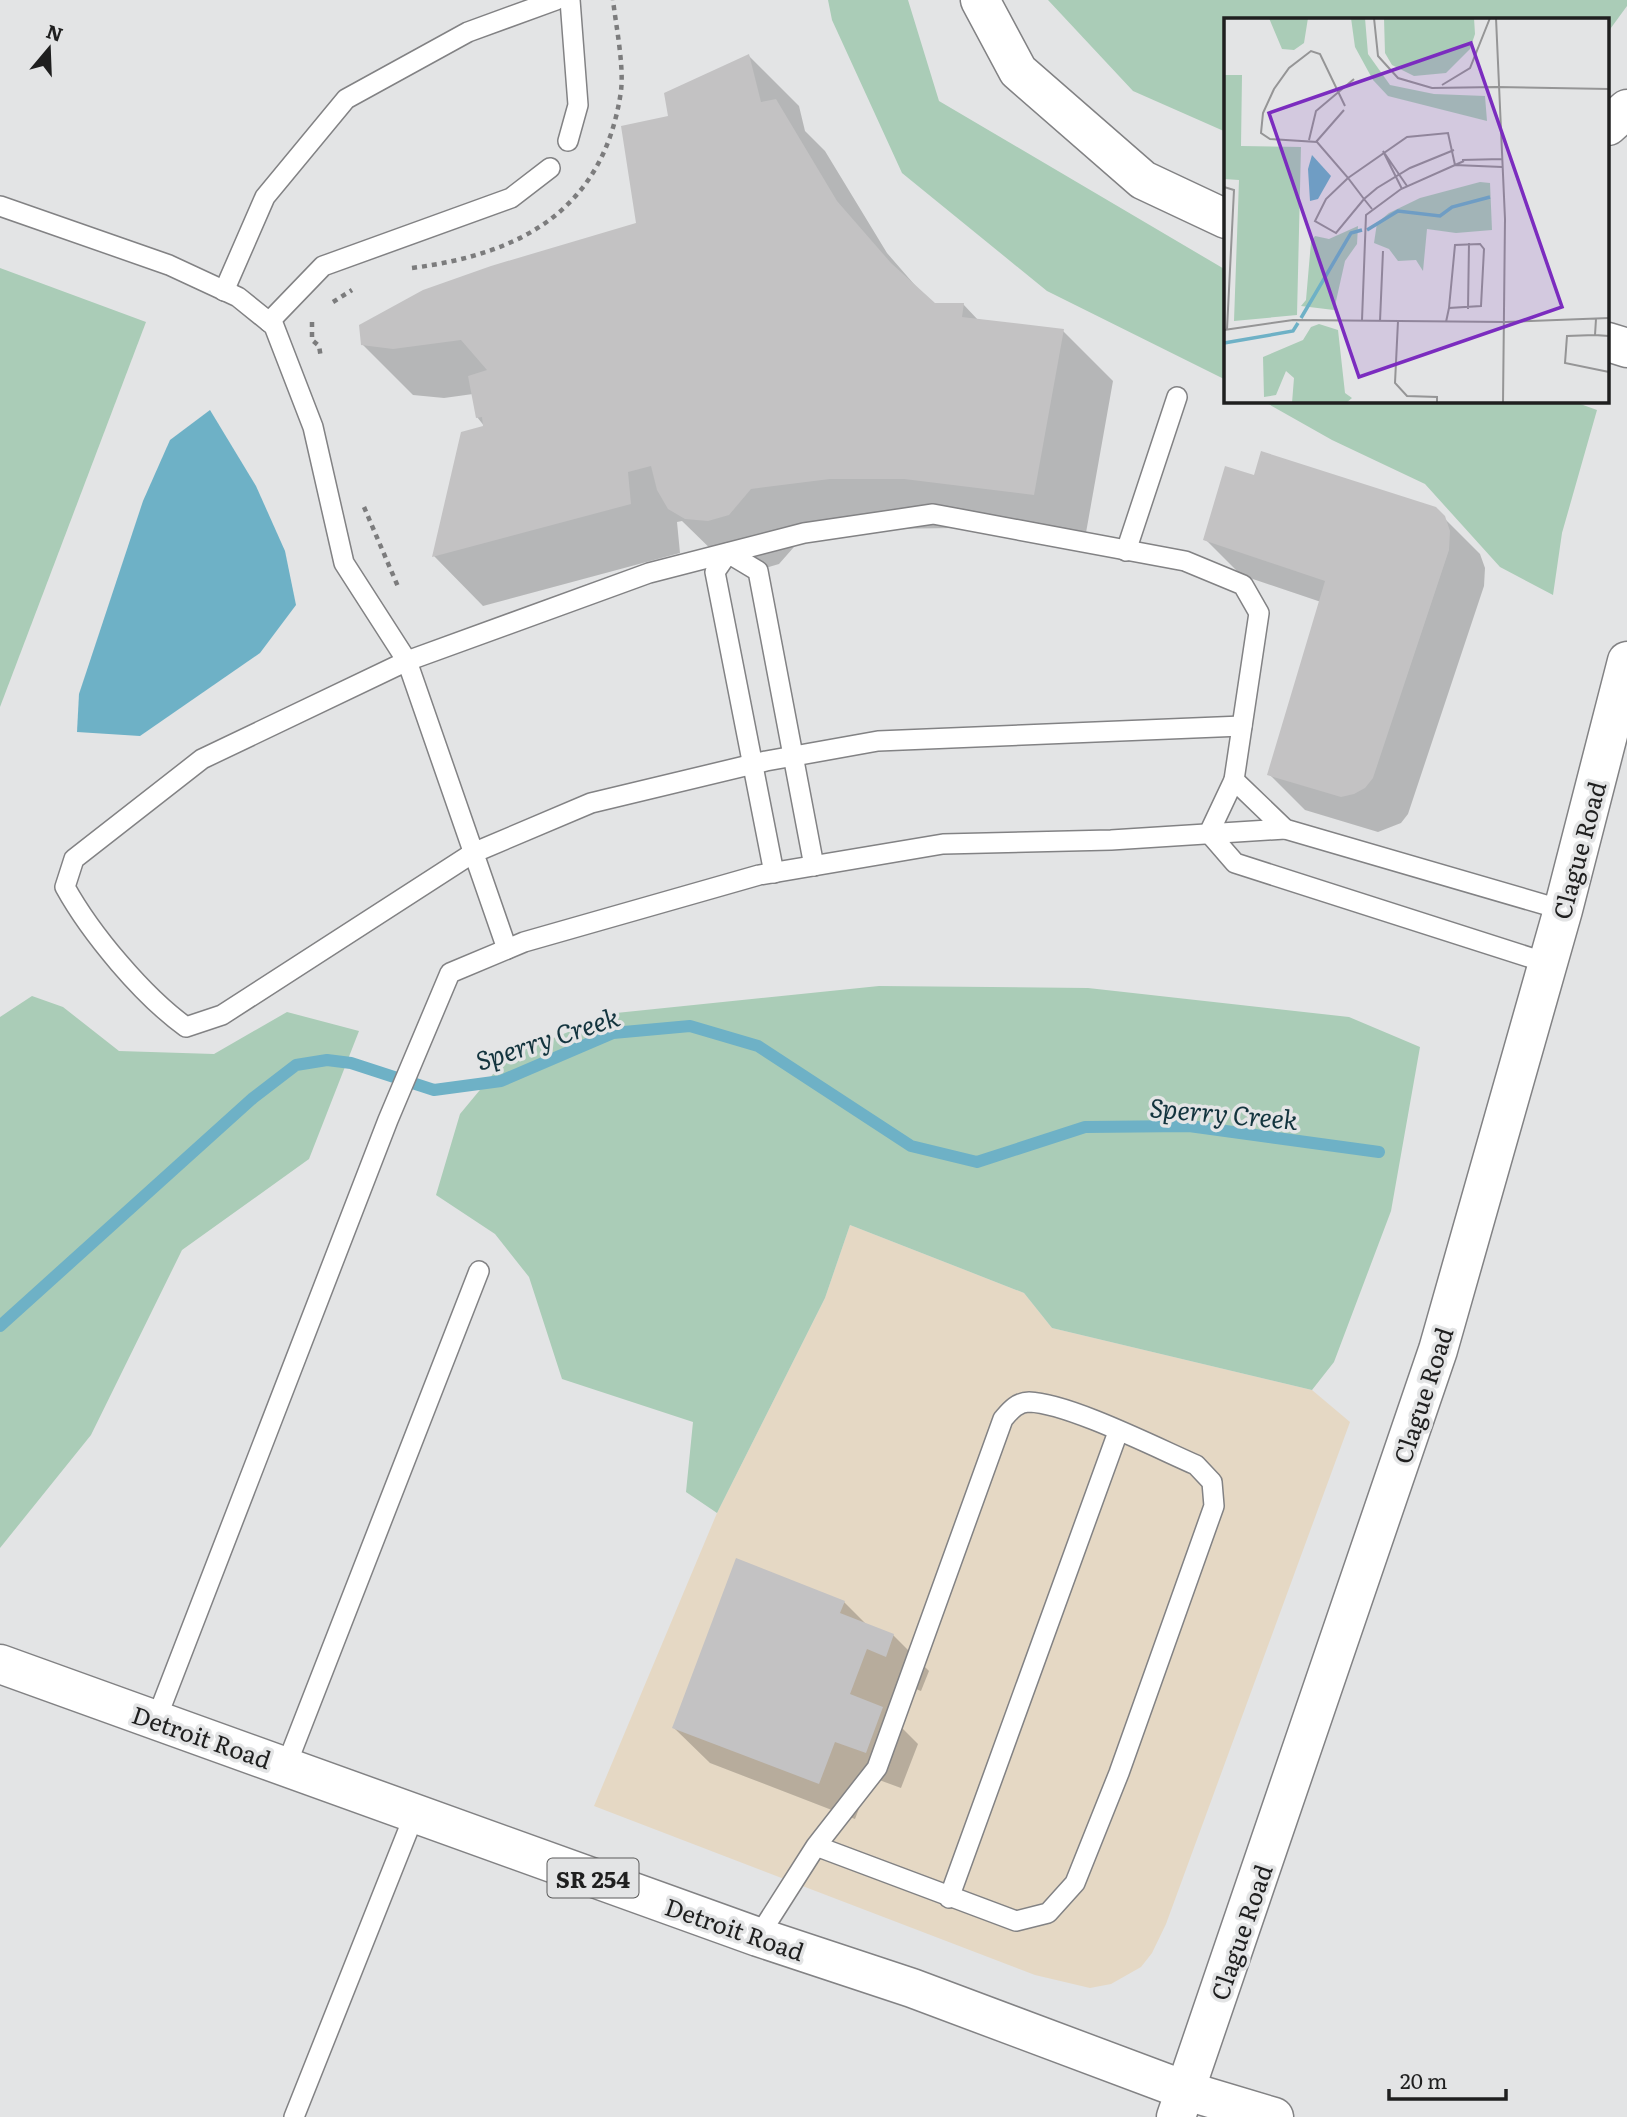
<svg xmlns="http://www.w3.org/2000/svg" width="1627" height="2117" viewBox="0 0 1627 2117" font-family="Literata,serif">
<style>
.commercial{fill:#e5d8c4}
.green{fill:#aaccb7}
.water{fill:#6eb1c6}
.shadow{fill:#0003}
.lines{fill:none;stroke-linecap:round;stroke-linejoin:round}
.stream{stroke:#6eb1c6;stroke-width:12}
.building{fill:#c3c2c3}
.service-casing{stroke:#828284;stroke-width:22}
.secondary-casing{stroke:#828284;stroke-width:41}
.primary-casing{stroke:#828284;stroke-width:41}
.motorway-casing{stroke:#828284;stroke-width:41}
.path{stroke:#7c7c7d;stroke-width:4.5;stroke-dasharray:5 5;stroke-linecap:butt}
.service{stroke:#fff;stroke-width:19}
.secondary{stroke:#fff;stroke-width:38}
.primary{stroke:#fff;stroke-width:38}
.motorway{stroke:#fff;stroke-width:38}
.labels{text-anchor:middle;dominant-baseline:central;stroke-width:7;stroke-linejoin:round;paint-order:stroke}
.shield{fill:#e3e4e5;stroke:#5a5a5a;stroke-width:2}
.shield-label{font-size:23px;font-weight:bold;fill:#1f1f1f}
.street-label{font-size:24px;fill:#1f1f1f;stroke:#e3e4e5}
.water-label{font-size:26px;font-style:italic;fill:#13343e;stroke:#e3e4e5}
.inset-river{fill:none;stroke:#6eb1c6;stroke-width:3.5}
.inset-road{fill:none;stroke:#959596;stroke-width:2}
.view{fill:#7b2cbf;fill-opacity:0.15;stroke:#7b2cbf;stroke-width:3.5}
.inset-edge{fill:none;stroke:#1f1f1f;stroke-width:3.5}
</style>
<rect width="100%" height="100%" fill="#e3e4e5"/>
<path class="commercial" d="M850 1225 1024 1293 1052 1328 1312 1390 1350 1422 1166 1924 1152 1953 1141 1967 1111 1984 1090 1988 1035 1975 594 1806 717 1513 825 1298Z"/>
<g class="green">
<path d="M828 0H908L939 101 1226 270V380L1047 291 902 173 832 20Z"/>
<path d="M1048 0H1627V6L1608 32V19H1226V132L1133 91Z"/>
<path d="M0 268 146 322 0 707Z"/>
<path d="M1263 401H1572L1597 410 1562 533 1553 595 1500 567 1425 484 1332 440Z"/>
<path d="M879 986 1088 988 1349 1017 1420 1047 1391 1211 1334 1362 1312 1390 1052 1328 1024 1293 850 1225 825 1298 717 1513 686 1492 693 1422 562 1379 529 1277 495 1234 436 1195 460 1114 508 1056 616 1013Z"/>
<path d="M32 996 63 1007 119 1051 214 1054 287 1012 359 1031 309 1159 182 1250 91 1435 0 1548V1017Z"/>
</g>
<path class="water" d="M210 410 256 486 285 551 296 605 260 653 140 736 77 732 79 694 143 501 170 440Z"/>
<g class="shadow">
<path d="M749 56 799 106 805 131 825 151 887 253 920 291 935 304H963L979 321 1063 331 1113 381 1084 544 956 528 881 529 801 539 779 564 759 570 720 558 682 521 677 522 680 553 483 606 434 556 485 427 477 417 473 394 444 398 413 395 363 345 638 224 670 117Z"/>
<path d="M1255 478 1435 509 1480 554 1485 568 1484 586 1408 814 1401 823 1378 832 1305 810 1269 774 1321 602 1241 575 1205 539Z"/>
<path d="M844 1602 868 1626 893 1635 929 1671 921 1691 903 1684 890 1716 918 1744 901 1788 871 1777 855 1819 710 1763 674 1728Z"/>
</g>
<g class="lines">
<path class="stream" d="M0 1326 253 1098 296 1065 327 1060 351 1063 434 1090 501 1081 613 1033 690 1026 758 1046 911 1146 977 1162 1085 1127 1189 1126 1379 1152"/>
</g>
<g class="building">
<path d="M749 54 761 102 776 99 837 201 891 263 935 303H964L962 317 1064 329 1034 495 904 479H830L751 489 729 515 708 521 685 519 668 509 657 490 651 466 628 472 631 504 432 557 461 432 483 426 482 417 476 418 468 376 487 370 461 340 393 349 361 345 359 325 423 290 491 266 636 223 621 126 668 116 664 93Z"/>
<path d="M1261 451 1436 507 1445 516 1450 531 1449 550 1373 778 1365 788 1354 794 1341 797 1267 775 1325 581 1203 540 1225 466 1254 475Z"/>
<path d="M736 1558 845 1601 840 1613 894 1634 886 1657 867 1649 850 1694 883 1707 866 1753 835 1742 819 1784 672 1728Z"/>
</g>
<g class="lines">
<defs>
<g id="service">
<path d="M568 141 578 105 570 0"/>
<path d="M0 206 169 265 238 297 274 326 313 427 344 563 407 661 649 573 804 533 933 514 1185 561 1243 585 1259 613 1234 780 1209 833"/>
<path d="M224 291 265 197 346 99 468 32 556 0"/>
<path d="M269 322 323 266 511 198 550 168"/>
<path d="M1126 551 1177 397"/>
<path d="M1234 780 1285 829 1563 910"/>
<path d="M1209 833 1235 863 1547 963"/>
<path d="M774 873 715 572 728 553 758 571 814 866"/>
<path d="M507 949 407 661 202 759 74 859 65 887C91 934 143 996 186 1027L222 1015 473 853 591 803 766 761 878 741 1242 726"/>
<path d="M156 1720 388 1120 450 973 524 942 759 875 943 844 1111 840 1285 829"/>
<path d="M286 1766 479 1271"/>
<path d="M949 1898 1118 1432"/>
<path d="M758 1937 816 1846 1016 1921 1048 1913 1075 1883 1119 1773 1214 1506 1212 1482 1196 1465C1157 1448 1068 1403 1029 1402 1017 1402 1010 1411 1003 1419L877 1768 816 1846"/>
<path d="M294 2117 415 1813"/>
</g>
<path id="secondary" d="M1176 2117 1438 1350 1563 910 1627 661"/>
<path id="primary" d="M0 1664 758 1937 912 1988 1187 2091 1274 2117"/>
<g id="motorway">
<path d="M980 0 1018 71 1143 180 1226 219"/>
<path d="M1608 126 1627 109"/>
<path d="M1608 342 1627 348"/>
</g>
</defs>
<use href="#service" class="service-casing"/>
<use href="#secondary" class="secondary-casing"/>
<use href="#primary" class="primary-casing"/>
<use href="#motorway" class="motorway-casing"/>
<g class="path">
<path d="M412 268C522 254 604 209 621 91 624 65 616 26 613 0"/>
<path d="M333 302 352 290"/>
<path d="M312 322V340L319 346 321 358"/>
<path d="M364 507 399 589"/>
</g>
<use href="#service" class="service"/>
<use href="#secondary" class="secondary"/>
<use href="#primary" class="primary"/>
<use href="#motorway" class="motorway"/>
</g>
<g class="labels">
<rect class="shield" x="547.5" y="1858.5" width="91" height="39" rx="5"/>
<g class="shield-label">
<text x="593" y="1878">SR 254</text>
</g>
<g class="street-label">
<text transform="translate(1578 850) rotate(-75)">Clague Road</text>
<text transform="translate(1422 1395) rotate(-72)">Clague Road</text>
<text transform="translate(202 1736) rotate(19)">Detroit Road</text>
<text transform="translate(735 1928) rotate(19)">Detroit Road</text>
<text transform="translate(1240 1932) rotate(-71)">Clague Road</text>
</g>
<g class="water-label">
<text transform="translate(547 1037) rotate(-18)">Sperry Creek</text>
<text transform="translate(1224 1112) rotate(5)">Sperry Creek</text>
</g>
</g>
<g transform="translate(1224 18)">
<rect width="385" height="385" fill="#e3e4e5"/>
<path d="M45 0H84L80 25 70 32 58 31ZM127 0H141L144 36 166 67 210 76 261 78 263 103 164 78 149 62 131 29ZM160 0H250L251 16 246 31 222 55 190 58 168 47 161 35ZM0 57H18L17 128 77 129 73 297 10 303 15 162 0 161ZM256 164 266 165 268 212 232 215 203 211 199 253 192 242 174 243 165 231 150 225 153 205 165 195 196 180ZM134 208 133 226 121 243 110 292 77 288 82 282 87 224 91 218 105 221ZM95 306 114 312 121 375 128 380 122 385H68L70 360 62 353 52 377 40 379 39 339 79 322 87 309Z" fill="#aaccb7"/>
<path d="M88 137 107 158 94 181 86 183 84 151Z" fill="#6eb1c6"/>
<path class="inset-river" d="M143 212 174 193 216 198 228 189 266 179M77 300 127 215 138 212M0 325 69 313 74 305"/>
<path class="inset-road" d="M150 0 154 38 174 60 208 70 272 69M272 0 281 201 279 385M218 67 246 50 266 0M272 69 385 71M121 88 96 36 87 33 65 50 50 71 39 95 37 115 46 121 93 124 124 160 183 119 224 115 231 147M85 122 92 93 130 61M92 124 120 92M238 142 278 141M231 147 278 149M0 169 10 172 3 311M178 171 159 133 183 168M148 191 140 181 124 160 102 181 91 203 112 215 140 181 153 170 186 150 230 132M244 291 245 225M372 301 371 317 385 318M138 302 142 197 177 171 240 143M156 303 159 233M174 303 171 365 183 378 213 379V385M222 304 225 290 257 288 260 231 256 226 231 227 225 290M0 312 69 302 282 304 385 300M371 317 343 318 341 345 385 354"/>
<path class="view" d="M247 25 338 289 135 359 45 95Z"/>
<rect width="385" height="385" class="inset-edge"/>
</g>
<g transform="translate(49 49) rotate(19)" stroke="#e3e4e5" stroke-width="5" paint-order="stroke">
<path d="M0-5L12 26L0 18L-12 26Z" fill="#1f1f1f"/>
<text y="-10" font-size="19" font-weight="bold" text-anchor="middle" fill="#1f1f1f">N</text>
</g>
<path d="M1389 2089v10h117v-10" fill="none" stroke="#1f1f1f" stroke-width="3.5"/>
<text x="1400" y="2089" font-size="21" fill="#1f1f1f" stroke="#e3e4e5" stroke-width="5" paint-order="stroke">20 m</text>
</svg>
